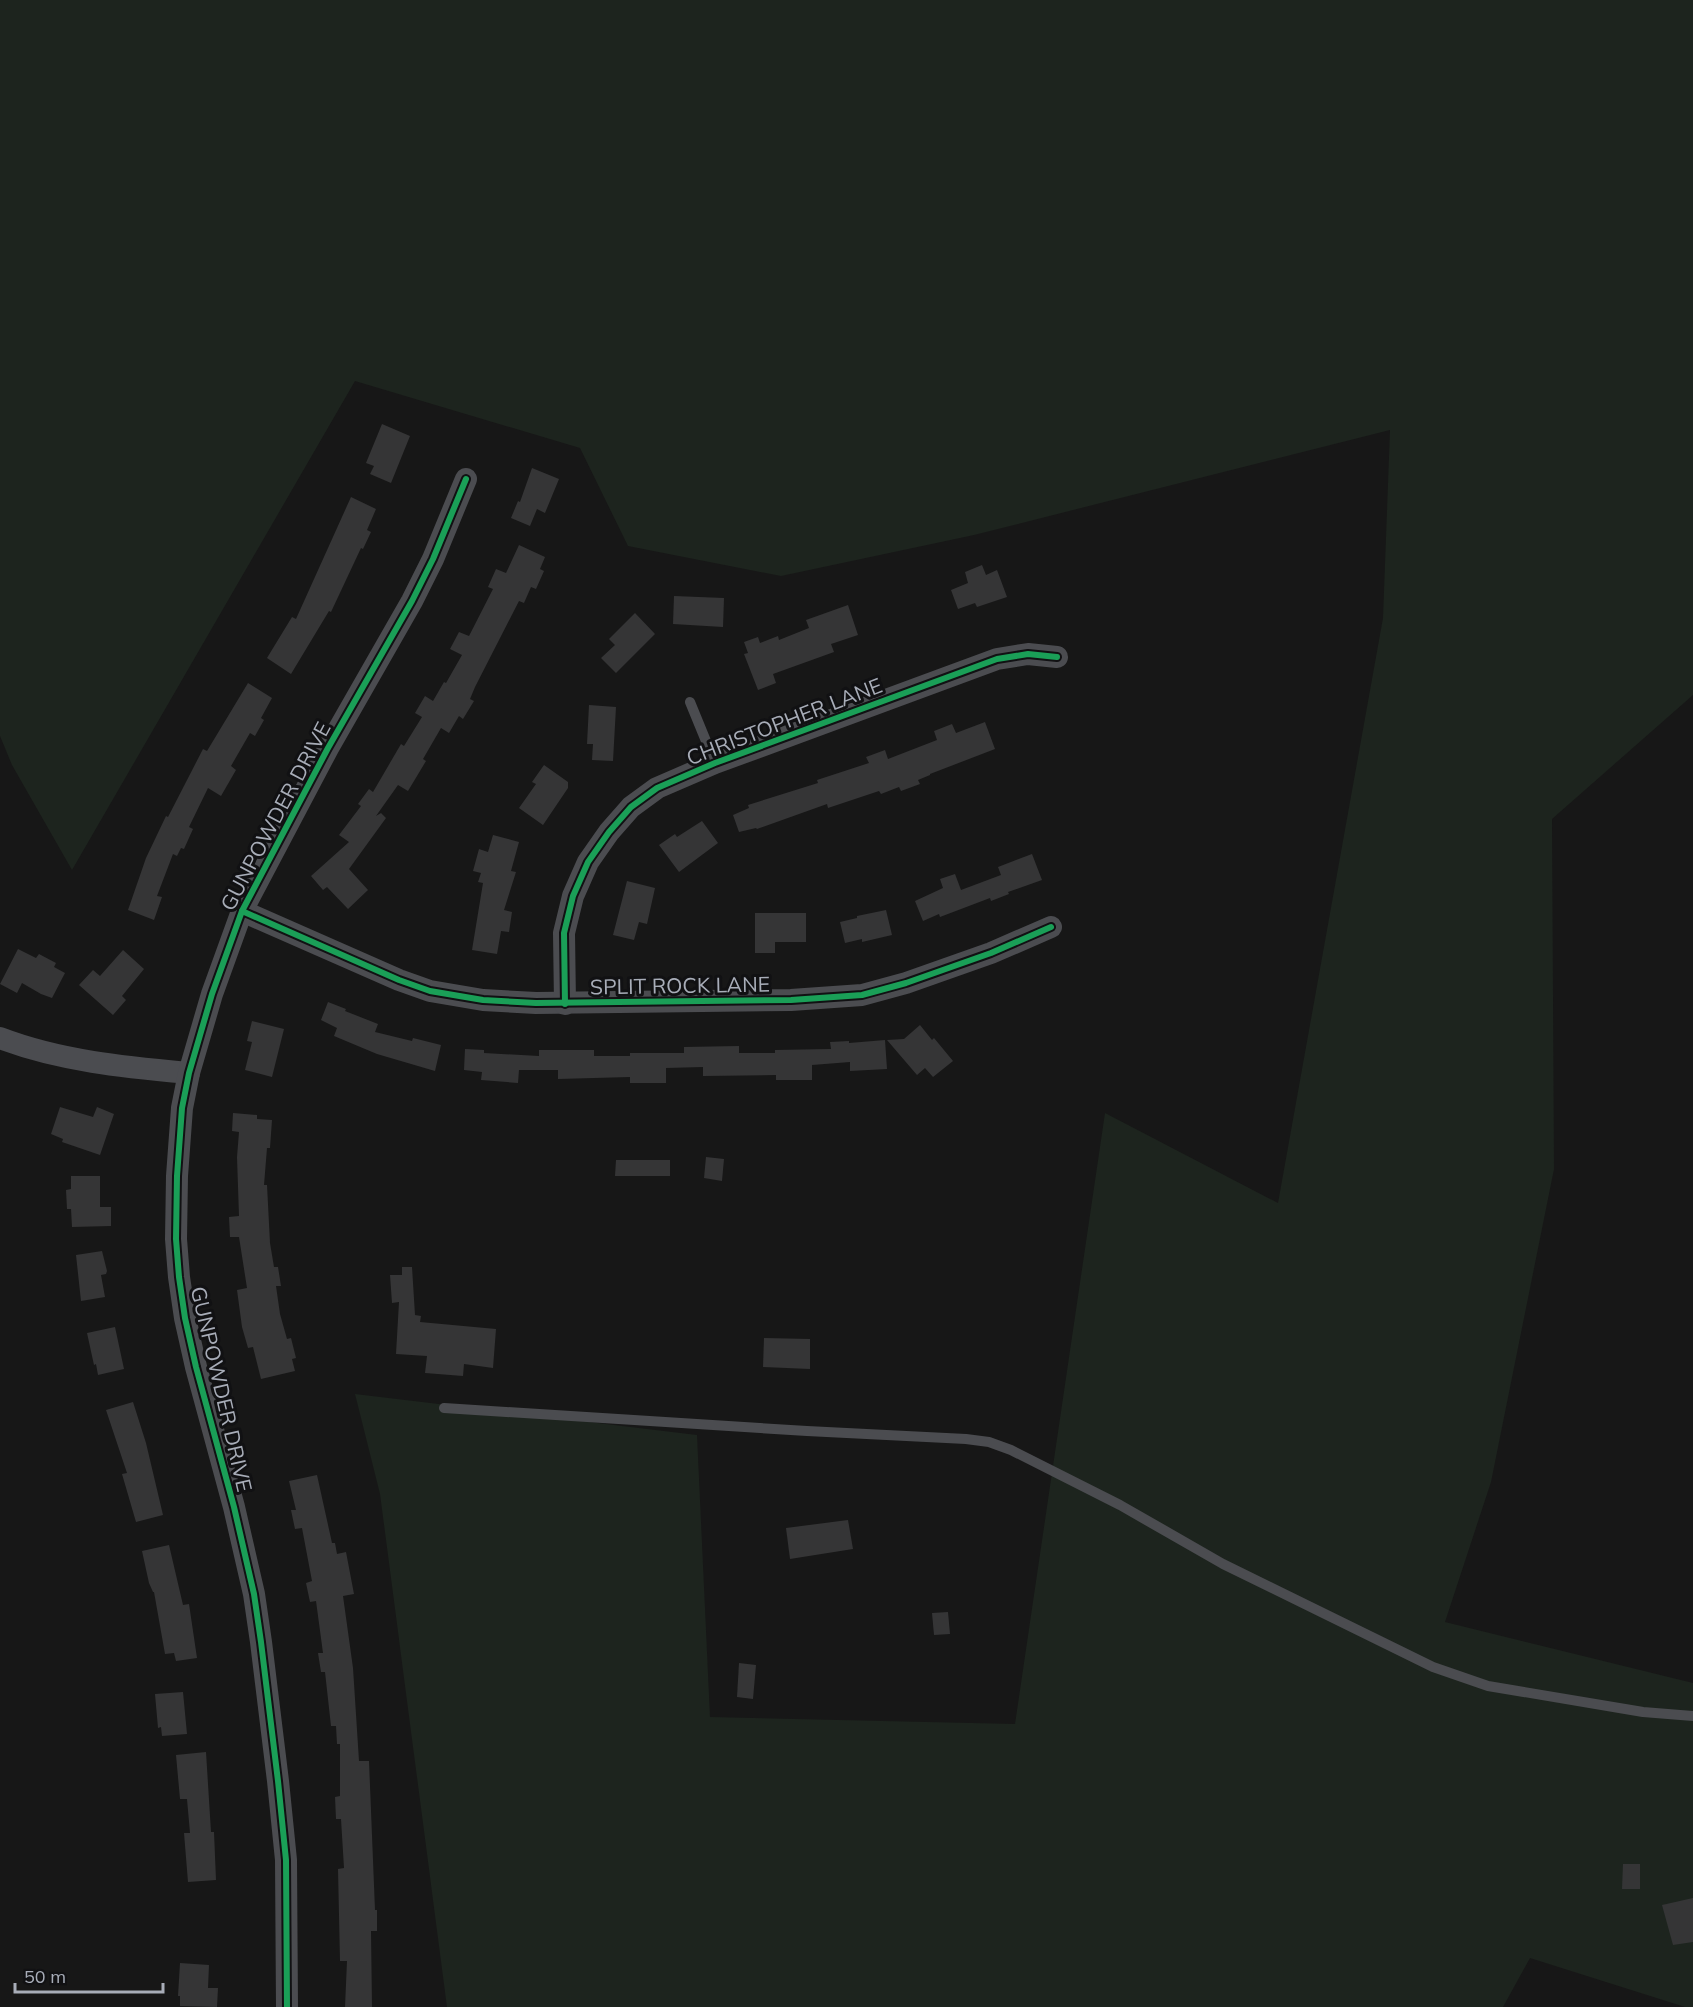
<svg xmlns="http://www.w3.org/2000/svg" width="1693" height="2007" viewBox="0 0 1693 2007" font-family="Mulish,sans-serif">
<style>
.green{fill:#1d241e}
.building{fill:#353536}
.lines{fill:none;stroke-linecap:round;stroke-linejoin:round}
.lane{stroke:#4b4c50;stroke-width:10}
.street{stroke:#4b4c50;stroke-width:22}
.cycleway-casing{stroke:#111113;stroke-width:10}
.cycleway{stroke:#1a9f57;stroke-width:6}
.labels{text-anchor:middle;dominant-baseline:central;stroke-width:6;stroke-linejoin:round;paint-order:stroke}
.street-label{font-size:21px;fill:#a8adb8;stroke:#111113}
</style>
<rect width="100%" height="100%" fill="#171717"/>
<path class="green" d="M0 0H1693V695L1552 819 1554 1169 1491 1482 1445 1622 1693 1683V2007H1685L1530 1958 1503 2007H447L380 1494 355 1394 697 1435 710 1717 1015 1724 1105 1113 1278 1203 1383 618 1390 430 974 535 781 576 628 546 580 448 355 381 72 870 12 765 0 736Z"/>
<g class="building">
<path d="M382 424 410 436 391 483 370 474 374 466 366 463Z"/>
<path d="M532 468 559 479 545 513 537 509 530 526 511 518 518 501 520 502Z"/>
<path d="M351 497 376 509 367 530 371 532 363 549 361 548 331 612 329 611 291 674 267 658 292 617 296 619Z"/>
<path d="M519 545 545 557 540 569 544 571 536 589 531 587 524 603 519 601 475 687 470 699 474 701 463 719 459 716 449 733 441 728 423 759 426 761 408 791 398 785 376 816 381 813 386 818 349 869 368 890 348 909 327 887 323 890 311 876 349 842 339 835 361 806 358 804 369 789 373 792 401 744 404 746 422 717 415 713 425 696 433 701 444 682 446 683 462 655 450 649 459 632 469 636 493 589 488 587 496 569 506 573Z"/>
<path d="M982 565 986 575 997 570 1007 597 977 607 975 603 958 609 951 590 968 583 965 572Z"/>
<path d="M674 596 724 598 723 627 673 624Z"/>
<path d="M848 605 858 635 831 644 834 652 773 674 776 683 758 690 744 654 748 653 744 642 758 637 760 643 778 636 779 640 809 628 806 620Z"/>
<path d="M635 613 655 634 616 673 601 658 615 645 609 639Z"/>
<path d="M248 683 272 698 261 718 264 720 255 736 250 733 231 766 236 770 221 796 208 788 189 827 193 829 184 849 181 848 177 856 173 854 157 896 162 897 154 920 128 910 146 858 166 816 168 817 203 749 207 751Z"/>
<path d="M589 705 616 707 613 761 592 760 593 744H587Z"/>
<path d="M985 722 995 749 930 774V775L918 780 920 784 901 791 899 787 881 794 879 791 828 808 827 804 757 829 756 828 739 832 733 815 749 808 748 805 818 783 817 780 869 763 866 757 885 750 888 759 937 740 934 731 952 724 956 733Z"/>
<path d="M544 765 568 782V788L543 825 519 808 536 784 532 782Z"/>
<path d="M702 821 718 843 679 872 659 845 675 834 677 837Z"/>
<path d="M493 835 519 842 511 871 516 872 504 910 512 912 509 932 501 931 497 954 472 950 483 883 478 882 481 873 473 871 479 849 488 852Z"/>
<path d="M1032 854 1042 880 1008 892 1009 894 991 901 990 898 940 917 939 914 923 921 915 901 943 888 940 879 955 874 961 890 1001 875 998 867Z"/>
<path d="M627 881 655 888 647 924 639 922 634 940 613 935Z"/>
<path d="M886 910 892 935 862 942V939L845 943 840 922 857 918V916Z"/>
<path d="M755 913H806V942H775V953H755Z"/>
<path d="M18 949 36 958 39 954 56 963 54 967 65 973 52 998 41 994 22 983 17 993 0 984Z"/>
<path d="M123 950 144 969 122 996 126 1000 113 1015 79 985 93 970 100 976Z"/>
<path d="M328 1002 346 1009 345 1011 378 1024 375 1032 412 1041 413 1038 441 1045 435 1071 377 1054 334 1036 337 1028 321 1020Z"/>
<path d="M252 1021 284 1029 272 1077 245 1070 252 1042 247 1041Z"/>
<path d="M920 1025 932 1040 934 1038 953 1061 933 1077 925 1068 917 1075 887 1040 904 1039Z"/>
<path d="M885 1040 887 1069 850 1071V1062L812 1065V1080H776V1075L703 1076V1067L666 1068V1083H630V1077L558 1079V1070H519L518 1083 481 1080 482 1072 464 1070 465 1049 484 1050V1053L539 1056V1050H594V1056H630V1053H684V1047L739 1046V1053H775V1050L831 1049 830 1042 849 1041V1043Z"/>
<path d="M60 1107 93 1117 97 1107 114 1114 100 1155 62 1142 63 1139 51 1134Z"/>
<path d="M233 1113 257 1115V1119L272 1120 270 1148H267L264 1185H267L270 1243 274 1267H278L281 1286H276L280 1314 287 1339 291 1338 296 1358 292 1359 295 1371 261 1379 253 1347 248 1348 242 1327 237 1290 247 1288 239 1237H230L229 1217 239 1216 237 1157 239 1132 232 1131Z"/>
<path d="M706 1157 724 1159 722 1181 704 1178Z"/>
<path d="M616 1160H670V1176H615Z"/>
<path d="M71 1176H100V1207H111V1226L72 1227 71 1209H67L66 1190 71 1189Z"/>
<path d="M102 1251 107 1271 106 1274 101 1275 105 1297 81 1301 76 1255Z"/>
<path d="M402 1267H412L415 1315 421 1316 420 1322 496 1329 493 1368 464 1364 463 1376 425 1373 427 1356 396 1354 399 1302 392 1303 390 1275H402Z"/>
<path d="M115 1327 124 1369 98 1375 96 1364 94 1365 87 1333Z"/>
<path d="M764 1338 810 1339V1369L763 1367Z"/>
<path d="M133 1402 146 1443 163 1515 136 1522 122 1474 127 1473 106 1410Z"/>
<path d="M317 1475 332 1543H335L337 1554 346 1552 354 1594 343 1596 353 1668 359 1761H369L375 1910H377V1931H371L372 2007H345L347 1961H340L338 1869 344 1868 341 1819H336L335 1797 340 1796V1744H337L336 1726H331L325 1672H321L318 1653H323L316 1601 310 1602 306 1583 312 1581 302 1528 295 1529 291 1510H296L289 1481Z"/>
<path d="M848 1520 853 1549 790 1559 786 1528Z"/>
<path d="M169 1545 183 1605 189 1604 197 1658 176 1661 174 1653 165 1654 154 1592H153L149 1583 142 1551Z"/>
<path d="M948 1612 950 1634 934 1635 932 1613Z"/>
<path d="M739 1663 756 1665 753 1699 737 1697Z"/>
<path d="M183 1692 187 1734 162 1736 161 1727 158 1728 155 1694Z"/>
<path d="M206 1752 211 1832H214L216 1880 188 1882 184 1833H190L187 1799H180L176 1755Z"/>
<path d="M1623 1864H1640V1889H1622Z"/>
<path d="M1693 1898V1942L1673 1945 1662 1905Z"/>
<path d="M180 1963 209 1965 208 1988H218L217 2007 180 2006V1996H178Z"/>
</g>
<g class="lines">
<g class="lane">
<path d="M690 702 715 763"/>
<path d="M444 1408 807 1431 966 1439 989 1442 1011 1450 1120 1505 1223 1564 1433 1667 1488 1686 1643 1712 1693 1716"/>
</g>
<g class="street">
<path d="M242 911 399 980 430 991 483 1000 536 1003 791 1000 862 995 906 983 991 953 1051 927"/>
<path d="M565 1004 564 933 573 896 588 862 609 832 631 807 657 788 715 763 997 659 1028 654 1057 657"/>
<path d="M0 1038C60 1061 125 1067 189 1073"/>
<path d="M287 2007 286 1860 278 1781 261 1642 254 1594 234 1507 196 1367 185 1318 179 1277 176 1239 177 1176 182 1108 189 1073 212 994 242 911 328 748 412 601 433 559 466 479"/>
</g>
<defs>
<g id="cycleway">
<path d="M242 911 399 980 430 991 483 1000 536 1003 791 1000 862 995 906 983 991 953 1051 927"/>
<path d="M565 1004 564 933 573 896 588 862 609 832 631 807 657 788 715 763 997 659 1028 654 1057 657"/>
<path d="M287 2007 286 1860 278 1781 261 1642 254 1594 234 1507 196 1367 185 1318 179 1277 176 1239 177 1176 182 1108 189 1073 212 994 242 911 328 748 412 601 433 559 466 479"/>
</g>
</defs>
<use href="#cycleway" class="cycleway-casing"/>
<use href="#cycleway" class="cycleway"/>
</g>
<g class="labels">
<g class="street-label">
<text transform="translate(784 721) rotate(-21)">CHRISTOPHER LANE</text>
<text transform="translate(275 816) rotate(-62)">GUNPOWDER DRIVE</text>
<text transform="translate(680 985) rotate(-1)">SPLIT ROCK LANE</text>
<text transform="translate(222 1389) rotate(77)">GUNPOWDER DRIVE</text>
</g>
</g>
<path d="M15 1983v9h148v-9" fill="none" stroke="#a8adb8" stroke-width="3"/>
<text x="24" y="1983" font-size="18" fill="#a8adb8" stroke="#111113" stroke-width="4.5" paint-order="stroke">50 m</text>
</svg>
